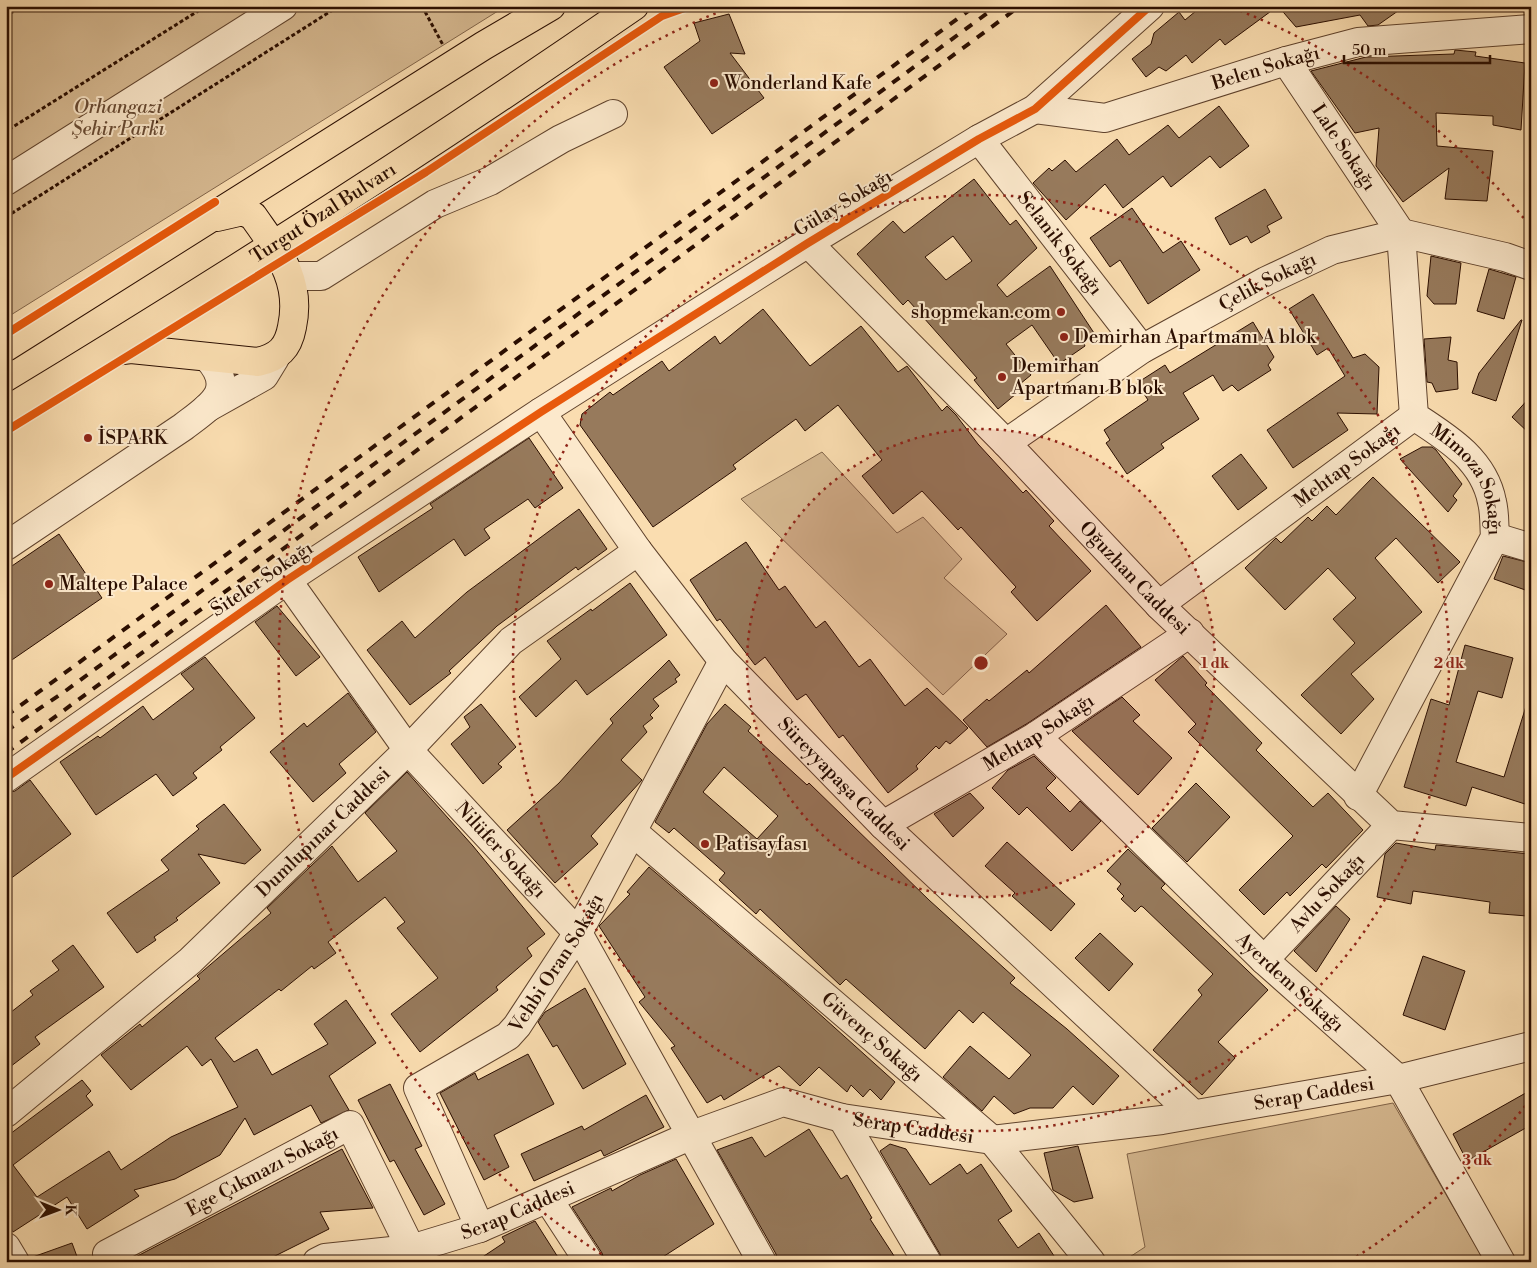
<svg xmlns="http://www.w3.org/2000/svg" width="1537" height="1268" viewBox="0 0 1537 1268" font-family="'Libre Bodoni',serif">
<style>
.green{fill:#d7ba92;stroke:#816449}
.building{fill:#977a5c;stroke:#2b0e00;fill-rule:evenodd}
.lines{fill:none;stroke-linecap:round;stroke-linejoin:round}
.minor-casing{stroke:#5f422c;stroke-width:30}
.highway-casing{stroke:#2b0e00;stroke-width:30}
.path{stroke:#2b0e00;stroke-width:3;stroke-dasharray:4 2.5;stroke-linecap:butt}
.minor{stroke:#fce9cc;stroke-width:28}
.highway{stroke:#faddb0;stroke-width:28}
.rail{stroke:#2b0e00;stroke-width:4;stroke-dasharray:9 9;stroke-linecap:butt}
.cycleway-casing{stroke:#fce9cc;stroke-width:11}
.cycleway{stroke:#e8590c;stroke-width:8}
.ring{fill:none;stroke:#8f2418;stroke-width:2.5;stroke-dasharray:2.5 5}
.poi-dot{fill:#8f2418;stroke:#fce9cc;stroke-width:2}
.labels{text-anchor:middle;dominant-baseline:central;stroke-width:4;stroke-linejoin:round;paint-order:stroke}
.street-label{font-size:19px;fill:#2b0e00;stroke:#fce9cc}
.poi-label{font-size:19px;fill:#2b0e00;stroke:#fce9cc;text-anchor:start}
.park-label{font-size:19px;font-style:italic;fill:#674a33;stroke:#fce9cc}
.centre{fill:#8f2418;stroke:#fce9cc;stroke-width:2.5}
.ring-label{font-size:15px;text-anchor:middle;font-weight:bold;fill:#8f2418;stroke:#fce9cc;stroke-width:4;stroke-linejoin:round;paint-order:stroke}
</style>
<rect width="100%" height="100%" fill="#faddb0"/>
<filter id="stains"><feTurbulence type="fractalNoise" baseFrequency=".004" numOctaves="4"/><feColorMatrix values="0 0 0 0 .2 0 0 0 0 .09 0 0 0 0 .02 0 0 0 .5 -.17"/></filter>
<radialGradient id="worn" r=".72"><stop offset=".6" stop-color="#630" stop-opacity="0"/><stop offset="1" stop-color="#630" stop-opacity=".3"/></radialGradient>
<g class="green">
<path d="M6 6H506L6 318Z"/>
<path d="M822 452 897 533 923 517 962 559 944 578 1007 634 943 695 741 499Z"/>
<path d="M1393 1103 1485 1262H1122L1145 1247 1127 1154Z"/>
</g>
<g class="building">
<path d="M1202 6H1278L1225 45 1220 39 1192 63 1186 55 1166 71 1159 67 1146 77 1132 59 1151 44 1154 33 1179 12 1185 20Z"/>
<path d="M1278 6H1405L1378 25 1368 26 1360 15 1296 27Z"/>
<path d="M729 14 745 54 730 53 764 98 712 134 664 67 700 41 694 23Z"/>
<path d="M1455 50 1476 52 1475 56 1525 63 1521 130 1493 125V116L1436 113 1437 146 1493 151 1487 201 1445 199 1449 168 1403 202 1376 166 1379 128 1355 133 1311 71 1366 57 1454 54Z"/>
<path d="M1219 106 1249 146 1220 168 1210 156 1171 187 1163 176 1123 208 1105 184 1066 220 1033 183 1049 168 1052 171 1065 160 1076 172 1117 139 1129 155 1168 125 1179 138Z"/>
<path d="M974 179 1010 225 1016 220 1037 248 997 285 1007 297 1050 266 1094 333 1083 341 1085 346 1059 364 1032 325 1006 344 1031 375 1020 384 1022 389 998 409 974 380 977 378 908 300 903 305 857 254 893 221 904 233ZM953 236 972 261 946 280 925 257Z"/>
<path d="M1265 189 1282 218 1267 226 1270 232 1251 243 1247 236 1230 245 1215 218Z"/>
<path d="M1132 208 1163 253 1181 241 1200 270 1148 304 1120 260 1110 267 1090 238Z"/>
<path d="M1431 256 1461 263 1456 304H1434L1427 296Z"/>
<path d="M1489 269 1516 277 1504 319 1477 311Z"/>
<path d="M1313 294 1353 358 1365 354 1379 367 1377 414 1337 413 1348 430 1293 468 1267 430 1345 376 1328 348 1317 355 1289 309Z"/>
<path d="M763 309 810 366 861 326 898 372 907 366 942 411 947 406 956 415 978 444 1023 493 1026 490 1054 521 1049 526 1091 571 1037 621 1011 592 1016 587 961 527 958 530 922 491 893 514 862 476 882 460 838 405 805 431 796 419 733 465 736 469 653 527 580 425 582 414 610 392 613 395 662 361 669 371 715 336 720 344Z"/>
<path d="M1521 320H1522L1496 401 1472 393 1479 373Z"/>
<path d="M1253 322 1274 357 1268 365 1271 370 1238 391 1232 385 1223 391 1213 375 1183 393 1199 419 1161 444 1164 448 1127 474 1106 443 1110 440 1104 430 1148 400 1137 383 1165 365 1170 373Z"/>
<path d="M1451 337 1448 360 1457 362 1458 389 1436 392 1432 383 1427 382 1424 339Z"/>
<path d="M1531 396V435L1512 417Z"/>
<path d="M529 438 563 488 535 508 528 499 484 529 490 538 465 556 454 539 379 592 358 557 433 508 430 504Z"/>
<path d="M1422 447H1432L1436 450 1462 484 1453 496 1457 500 1448 512 1400 459Z"/>
<path d="M1241 454 1267 488 1238 510 1212 476Z"/>
<path d="M1373 477 1460 562 1438 583 1396 538 1375 558 1422 612 1351 674 1374 699 1341 734 1301 695 1355 643 1333 619 1356 598 1328 568 1285 610 1245 568 1276 538 1281 543 1308 517 1312 521 1327 506 1336 515Z"/>
<path d="M579 509 607 549 578 570 576 567 497 626 449 671 451 673 410 705 367 650 402 621 415 638 467 592Z"/>
<path d="M59 534 102 598 6 664V570Z"/>
<path d="M746 542 779 590 785 586 816 628 825 621 859 667 870 659 905 706 927 688 968 728 950 744 946 741 939 749 936 746 916 766 918 769 888 793 843 735 839 738 806 694 797 700 765 657 755 665 720 619 717 621 690 580Z"/>
<path d="M1503 556 1531 563V592L1494 579Z"/>
<path d="M630 583 667 635 587 695 576 680 536 717 519 697 561 659 547 641 591 609 592 611Z"/>
<path d="M1106 605 1141 647 1028 723 987 747 963 720 987 699 989 701 1027 670 1029 673Z"/>
<path d="M277 606 320 657 296 676 255 622Z"/>
<path d="M1465 645 1513 658 1502 698 1478 691 1456 762 1504 777 1527 703 1531 704V787L1525 804 1472 787 1466 806 1404 787 1431 699 1449 705Z"/>
<path d="M1183 656 1207 683 1205 685 1262 743 1256 750 1313 807 1328 793 1363 830 1326 868 1322 864 1290 896 1287 892 1264 915 1239 890 1293 836 1188 732 1196 724 1155 680Z"/>
<path d="M205 657 255 718 220 747 222 750 193 773 197 778 173 796 156 774 96 815 60 762 98 736 100 738 143 706 153 720 194 689 181 674Z"/>
<path d="M669 660 680 675 675 679 677 682 653 699 659 706 650 715 653 718 643 726 647 732 621 760 642 780 591 836 598 844 555 883 507 830 559 783 613 723 610 719Z"/>
<path d="M348 693 376 732 339 764 346 773 313 802 270 752 304 723 307 727Z"/>
<path d="M1122 697 1140 715 1133 721 1172 758 1138 795 1072 731Z"/>
<path d="M481 704 516 747 498 764 502 767 483 784 451 744 470 727 464 717Z"/>
<path d="M725 704 751 727 748 731 807 785 809 783 929 900 1015 978 1010 983 1067 1029 1119 1076 1093 1105 1073 1086 1053 1108H1030L1014 1114 994 1096 982 1111 943 1077 970 1046 1009 1079 1031 1055 983 1012 973 1023 959 1010 925 1049 846 979 840 985 760 909 756 914 719 880 725 873 674 828 669 833 655 822 707 724ZM724 767 778 816 757 839 703 792Z"/>
<path d="M1034 756 1056 778 1046 788 1070 812 1080 801 1101 821 1072 851 1027 807 1019 815 992 788 1008 770Z"/>
<path d="M407 772 473 846 545 934 527 948 532 956 496 987 498 990 420 1052 391 1014 438 978 397 928 405 922 385 897 328 942 336 953 314 969 312 966 281 991 279 989 215 1038 234 1062 257 1049 272 1075 328 1044 314 1024 346 1000 376 1043 329 1076 349 1110 321 1123 311 1105 254 1135 245 1118 220 1155 175 1179 134 1190 139 1196 87 1229 67 1197 13 1232 6 1219V1137L82 1080 91 1091 86 1096 93 1105 13 1165 37 1197 109 1151 121 1170 171 1137 238 1107 211 1059 202 1066 187 1046 131 1090 101 1055 140 1024 142 1027 200 979 197 976 271 913 267 908 332 846 358 882 397 851 365 813Z"/>
<path d="M30 780 71 834 6 882V793L15 791Z"/>
<path d="M1196 783 1230 817 1187 862 1152 828Z"/>
<path d="M970 793 984 808 953 837 934 814Z"/>
<path d="M224 804 261 850 245 864 198 854 220 883 176 918 178 920 154 937 156 940 137 953 107 913 169 870 161 860 199 829 196 826Z"/>
<path d="M1007 842 1075 904 1051 931 1012 896 1015 893 985 866Z"/>
<path d="M1396 843 1435 850 1436 845 1530 854 1527 916 1489 913 1490 902 1413 891 1411 904 1377 897 1385 854Z"/>
<path d="M1128 849 1165 884 1161 888 1268 990 1218 1042 1235 1058 1202 1095 1153 1050 1202 995 1198 990 1213 974 1143 907 1141 906 1135 912 1121 899 1124 896 1117 889 1121 884 1107 871Z"/>
<path d="M649 867 794 991 895 1082 881 1100 870 1089 863 1097 851 1085 847 1092 819 1067 800 1086 779 1066 724 1100 721 1095 707 1103 671 1048 675 1046 639 1002 645 997 599 926 630 894 627 892Z"/>
<path d="M1336 906 1350 919 1316 972 1294 951Z"/>
<path d="M1100 933 1133 964 1109 991 1075 958Z"/>
<path d="M73 945 104 987 35 1037 40 1044 6 1070V1016L33 995 30 991 59 970 52 961Z"/>
<path d="M1423 956 1465 971 1445 1030 1403 1015Z"/>
<path d="M585 988 626 1064 583 1089 557 1045 553 1047 538 1022 545 1012Z"/>
<path d="M528 1054 554 1104 494 1135 509 1167 484 1180 440 1093 475 1073 478 1080Z"/>
<path d="M390 1084 422 1146 415 1149 445 1204 424 1215 394 1160 390 1162 358 1100Z"/>
<path d="M1531 1090V1125L1467 1161 1453 1134Z"/>
<path d="M646 1095 664 1127 604 1156 601 1150 534 1181 521 1154 582 1126 584 1130Z"/>
<path d="M809 1129 841 1179 847 1175 872 1218 870 1219 898 1262H778L776 1254 717 1150 752 1137 765 1157Z"/>
<path d="M890 1144 906 1149 930 1185 960 1164 967 1174 981 1164 1012 1211 998 1220 1018 1248 1039 1233 1058 1262H943L940 1254 880 1151Z"/>
<path d="M1078 1146 1093 1198 1074 1202 1053 1190 1044 1153Z"/>
<path d="M342 1149 373 1208 320 1212 329 1229 263 1262H126Z"/>
<path d="M676 1159 714 1224 655 1262H605L602 1253 572 1207 611 1188 612 1191 640 1175Z"/>
<path d="M535 1221 561 1262H475L505 1242 502 1237Z"/>
<path d="M72 1243 79 1262H31L30 1258Z"/>
</g>
<g class="lines">
<defs>
<g id="minor">
<path id="s1" d="M1286 61 1401 233 1414 416C1448 438 1484 460 1492 502 1495 513 1494 526 1495 537L1358 796"/>
<path id="s2" d="M1035 109 1105 118 1286 61 1358 42 1531 29"/>
<path id="s3" d="M979 139 1142 349"/>
<path d="M6 181 283 6"/>
<path id="s4" d="M808 243 1006 443 1159 605 1391 825 1531 838"/>
<path d="M290 276H321L435 204 490 181 561 139 613 114"/>
<path d="M207 408 264 376 275 358"/>
<path id="s5" d="M541 412 638 551 723 661 883 825 1193 1114"/>
<path id="s6" d="M1006 443 1142 349 1266 281 1332 250 1401 233 1505 257 1531 266"/>
<path d="M1495 537 1531 548"/>
<path d="M6 546 183 427C209 407 238 391 208 358"/>
<path id="s7" d="M287 580 408 750 578 933 762 1262"/>
<path id="s8" d="M1159 605 1414 416"/>
<path id="s9" d="M1036 736 1264 960 1398 1079 1501 1262"/>
<path d="M6 778 287 580 541 412 808 243 979 139 1035 109 1150 6"/>
<path id="s10" d="M883 825 1036 736 1190 633"/>
<path id="s11" d="M633 832 992 1140 1091 1262"/>
<path id="s12" d="M1264 960 1391 825"/>
<path id="s13" d="M6 1113 190 961 408 750 511 641 638 551"/>
<path d="M842 1118 927 1262"/>
<path d="M548 1199 589 1262"/>
<path id="s14" d="M480 1228 418 1088 508 1036 517 1026 578 933 723 661"/>
<path d="M6 1247 15 1262"/>
<path id="s15" d="M107 1254 350 1125 411 1249"/>
<path id="s16" d="M317 1262 325 1258 411 1249 480 1228 692 1135 783 1102 842 1118 992 1140 1162 1120 1398 1079 1531 1046"/>
</g>
<g id="highway">
<path d="M6 347 483 46 551 6"/>
<path d="M106 352 131 349 258 362C278 357 288 349 292 327 302 280 278 252 253 216L243 211 217 217"/>
<path id="s17" d="M6 411C219 282 429 148 634 6"/>
</g>
</defs>
<use href="#minor" class="minor-casing"/>
<use href="#highway" class="highway-casing"/>
<g class="path">
<path d="M422 6 443 45"/>
<path d="M6 25 15 6"/>
<path d="M6 135 8 130 206 6"/>
<path d="M6 217 339 6"/>
</g>
<use href="#minor" class="minor"/>
<use href="#highway" class="highway"/>
<g class="rail">
<path d="M6 716 975 6"/>
<path d="M6 731 64 692 997 6"/>
<path d="M6 753 1020 6"/>
</g>
<defs>
<g id="cycleway">
<path d="M6 334 215 202"/>
<path d="M6 431 426 172 662 16 690 6"/>
<path d="M6 778 287 580 541 412 808 243 979 139 1035 109 1150 6"/>
</g>
</defs>
<use href="#cycleway" class="cycleway-casing"/>
<use href="#cycleway" class="cycleway"/>
</g>
<circle cx="981" cy="663" r="234" fill="#8f2418" fill-opacity=".12"/>
<g class="ring">
<circle cx="981" cy="663" r="234"/>
<circle cx="981" cy="663" r="468"/>
<path d="M1530 1100A702 702 0 0 1 1348 1262M614 1262A702 702 0 0 1 729 8M1233 8A702 702 0 0 1 1530 226"/>
</g>
<g class="poi-dot">
<circle cx="714" cy="83" r="5"/>
<circle cx="1061" cy="312" r="5"/>
<circle cx="1064" cy="337" r="5"/>
<circle cx="1002" cy="377" r="5"/>
<circle cx="88" cy="438" r="5"/>
<circle cx="49" cy="584" r="5"/>
<circle cx="705" cy="844" r="5"/>
</g>
<g class="labels">
<g class="street-label">
<text stroke="none"><textPath href="#s2" startOffset="239">Belen Sokağı</textPath></text>
<text stroke="none"><textPath href="#s1" startOffset="104">Lale Sokağı</textPath></text>
<text transform="translate(843 203) rotate(-31)">Gülay Sokağı</text>
<text stroke="none"><textPath href="#s17" startOffset="374">Turgut Özal Bulvarı</textPath></text>
<text stroke="none"><textPath href="#s3" startOffset="132">Selanik Sokağı</textPath></text>
<text stroke="none"><textPath href="#s6" startOffset="308">Çelik Sokağı</textPath></text>
<text stroke="none"><textPath href="#s8" startOffset="234">Mehtap Sokağı</textPath></text>
<text stroke="none"><textPath href="#s1" startOffset="478">Mimoza Sokağı</textPath></text>
<text stroke="none"><textPath href="#s4" startOffset="468">Oğuzhan Caddesi</textPath></text>
<text transform="translate(262 579) rotate(-34)">Siteler Sokağı</text>
<text stroke="none"><textPath href="#s10" startOffset="181">Mehtap Sokağı</textPath></text>
<text stroke="none"><textPath href="#s5" startOffset="481">Süreyyapaşa Caddesi</textPath></text>
<text stroke="none"><textPath href="#s13" startOffset="424">Dumlupınar Caddesi</textPath></text>
<text stroke="none"><textPath href="#s7" startOffset="345">Nilüfer Sokağı</textPath></text>
<text stroke="none"><textPath href="#s12" startOffset="92">Avlu Sokağı</textPath></text>
<text stroke="none"><textPath href="#s14" startOffset="345">Vehbi Oran Sokağı</textPath></text>
<text stroke="none"><textPath href="#s9" startOffset="354">Ayerdem Sokağı</textPath></text>
<text stroke="none"><textPath href="#s11" startOffset="315">Güvenç Sokağı</textPath></text>
<text stroke="none"><textPath href="#s16" startOffset="1034">Serap Caddesi</textPath></text>
<text stroke="none"><textPath href="#s16" startOffset="629">Serap Caddesi</textPath></text>
<text stroke="none"><textPath href="#s15" startOffset="176">Ege Çıkmazı Sokağı</textPath></text>
<text stroke="none"><textPath href="#s16" startOffset="209">Serap Caddesi</textPath></text>
</g>
<g class="poi-label">
<text x="724" y="83">Wonderland Kafe</text>
<text x="1051" y="312" text-anchor="end">shopmekan.com</text>
<text x="1074" y="337">Demirhan Apartmanı A blok</text>
<text x="1012" y="366">Demirhan<tspan x="1012" dy="22">Apartmanı B blok</tspan></text>
<text x="98" y="438">İSPARK</text>
<text x="59" y="584">Maltepe Palace</text>
<text x="715" y="844">Patisayfası</text>
</g>
<g class="park-label">
<text x="118" y="107">Orhangazi<tspan x="118" dy="22">Şehir Parkı</tspan></text>
</g>
</g>
<circle cx="981" cy="663" r="8" class="centre"/>
<g class="ring-label">
<text x="1215" y="668">1 dk</text>
<text x="1449" y="668">2 dk</text>
<text x="1477" y="1165">3 dk</text>
</g>
<rect width="1537" height="1268" fill="none" stroke="#faddb0" stroke-width="25"/>
<rect x="8" y="8" width="1522" height="1253" fill="none" stroke="#2b0e00" stroke-width="2.5"/>
<rect x="12" y="12" width="1512" height="1243" fill="none" stroke="#2b0e00"/>
<g transform="translate(58 1210) rotate(91)" stroke="#fce9cc" stroke-width="4" paint-order="stroke">
<path d="M0-4L9 19L0 12L-9 19Z" fill="#2b0e00"/>
<text y="-8" font-size="14" font-weight="bold" text-anchor="middle" fill="#2b0e00">K</text>
</g>
<path d="M1344 55v8h146v-8" fill="none" stroke="#2b0e00" stroke-width="2.5"/>
<text x="1352" y="55" font-size="15" fill="#2b0e00" stroke="#fce9cc" stroke-width="4" paint-order="stroke">50 m</text>
<rect width="100%" height="100%" filter="url(#stains)"/>
<rect width="100%" height="100%" fill="url(#worn)"/>
</svg>
